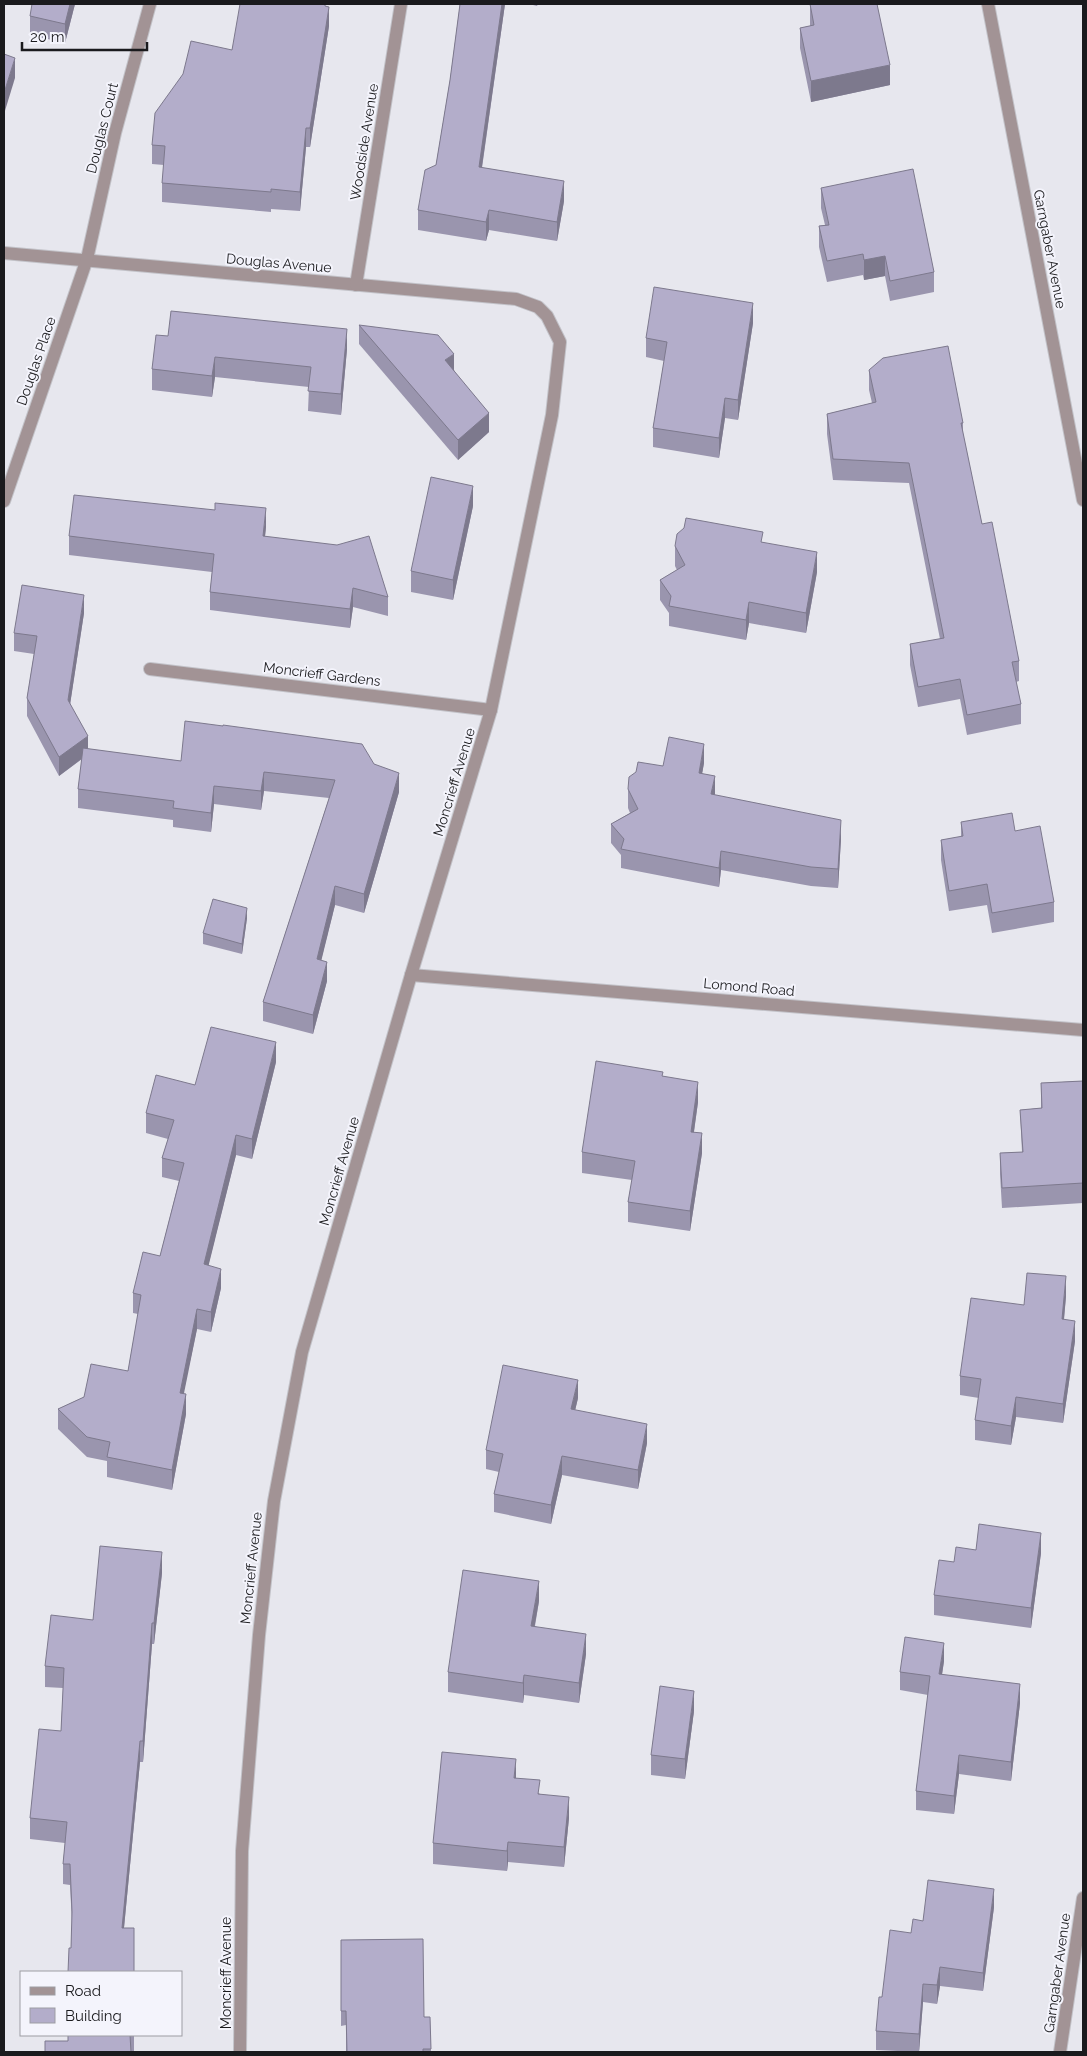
<svg xmlns="http://www.w3.org/2000/svg" width="1087" height="2056" viewBox="0 0 1087 2056" font-family="Raleway,sans-serif">
<style>
.lines{fill:none;stroke-linecap:round;stroke-linejoin:round}
.minor-casing{stroke:#c2c2c8;stroke-width:14}
.minor{stroke:#a29395;stroke-width:12}
.wall{fill:#9a95ae}
.shaded-wall{fill:#7d798d}
.building{fill:#b3adca;stroke:#7d798d}
.labels{text-anchor:middle;dominant-baseline:central;stroke-width:4;stroke-linejoin:round;paint-order:stroke}
.street-label{font-size:14px;fill:#1a1a1d;stroke:#f4f4fc}
</style>
<rect width="100%" height="100%" fill="#e7e7ee"/>
<g class="lines">
<defs>
<g id="minor">
<path d="M988 4 1083 500"/>
<path d="M4 253 516 299 538 307 547 316 560 342 552 415 491 710 411 975 302 1352 274 1501 259 1635 242 1851 240 2052"/>
<path d="M356 285 401 4"/>
<path d="M4 501 87 259 115 133 150 4"/>
<path d="M150 669 491 710"/>
<path d="M411 975 1083 1030"/>
<path d="M1060 2052 1083 1898"/>
</g>
</defs>
<use href="#minor" class="minor-casing"/>
<use href="#minor" class="minor"/>
</g>
<g class="wall">
<path d="M75 4 65 43 30 35V16Z"/>
<path d="M460 4H505L482 168 564 201 557 241 489 230 486 241 418 230V210L436 165 450 80Z"/>
<path d="M529 4H538L537 6Z"/>
<path d="M810 4H877L890 85 811 102 800 48V28L810 26Z"/>
<path d="M328 7 329 26 310 147H306L300 211 271 209V212L162 202V183L164 165 152 164V145L232 50Z"/>
<path d="M821 188 934 272V292L890 301 885 276 864 280 863 275 827 282 819 247V226L825 225 821 208Z"/>
<path d="M753 323 738 420 725 418 719 458 653 447V428L664 361 646 357V338Z"/>
<path d="M359 325 454 370 489 432 458 460 359 344Z"/>
<path d="M168 336 347 349 341 415 308 411 309 387 215 377 212 397 152 390V369Z"/>
<path d="M869 370 963 423V434L982 524 1019 661V681L1016 682 1021 704V724L967 735 960 699 918 707 910 665V644L940 639 909 483 833 480 827 434V414L872 403 869 390Z"/>
<path d="M473 506 453 600 411 592V571Z"/>
<path d="M266 527 265 536 388 597V616L353 607 350 628 210 610V592L212 572 69 555V536Z"/>
<path d="M763 542 817 572 806 633 749 623 746 640 669 626V613L660 600V580L677 570 675 566V546Z"/>
<path d="M84 613 70 704 88 749 181 761 374 764 399 792 364 913 335 905 321 960 327 981 313 1034 263 1021V1002L329 798 264 791 261 810 214 804 211 832 173 827V820L78 808V789L82 759 59 776 27 716V698L34 654 14 651V633Z"/>
<path d="M704 763 702 773 715 795 841 839 838 888 811 886 721 870 719 887 621 868V855L611 843V824L630 813 628 808V789L663 766Z"/>
<path d="M961 822 1015 831 1054 902V922L992 933 987 905 949 911 941 860V840L961 837Z"/>
<path d="M247 918 242 954 203 944V933Z"/>
<path d="M276 1062 252 1159 236 1155 208 1266 221 1288 211 1332 197 1329 183 1394 186 1414 172 1490 107 1477V1461L87 1457 58 1429V1409L84 1397 128 1371 138 1314 133 1313V1293L160 1256 179 1181 162 1177V1158L168 1139 146 1133V1113L195 1085Z"/>
<path d="M663 1076 698 1102 694 1132 702 1153 690 1231 628 1222V1202L632 1180 582 1173V1152Z"/>
<path d="M1083 1081V1203L1002 1208 1000 1174V1153L1022 1152 1020 1110 1041 1108V1083Z"/>
<path d="M1066 1296 1064 1320 1075 1341 1063 1423 1016 1417 1011 1445 975 1440V1420L979 1398 960 1395V1376L1024 1305Z"/>
<path d="M578 1398 575 1410 647 1443 638 1489 562 1475 551 1524 494 1512V1494L499 1472 486 1469V1450Z"/>
<path d="M1041 1553 1031 1628 934 1615V1595L954 1562Z"/>
<path d="M162 1573 154 1644H152L143 1762H140L124 1928 71 1948 72 1923 70 1885 63 1884V1864L65 1843 30 1839V1818L61 1731 63 1688 45 1687V1666L93 1620Z"/>
<path d="M539 1601 535 1626 586 1654 579 1703 524 1695 523 1703 448 1692V1672Z"/>
<path d="M944 1661 942 1675 1020 1703 1011 1781 959 1774 954 1814 916 1810V1791L928 1695 900 1690V1672Z"/>
<path d="M694 1711 685 1779 651 1775V1755Z"/>
<path d="M516 1778 540 1794 569 1818 564 1867 508 1862 507 1871 433 1864V1843Z"/>
<path d="M994 1907 983 1991 940 1986 937 2004 923 2002 919 2052 876 2050V2031L882 1997 911 1933 923 1921Z"/>
<path d="M341 1940 424 2017H430L431 2052H346V2025L341 2026Z"/>
<path d="M68 2035H134V2052H45L68 2041Z"/>
</g>
<g class="shaded-wall">
<path d="M70 4H75L65 43V24Z"/>
<path d="M502 4H505L479 187V167Z"/>
<path d="M329 7V26L310 147V128Z"/>
<path d="M15 58V78L4 114V93Z"/>
<path d="M890 65V85L811 102V81Z"/>
<path d="M306 128V147L300 211V192Z"/>
<path d="M564 181V201L557 241V222Z"/>
<path d="M489 210V230L486 241V222Z"/>
<path d="M885 256V276L864 280V260Z"/>
<path d="M753 303V323L738 420V400Z"/>
<path d="M347 329V349L341 415V394Z"/>
<path d="M454 354V373L445 360Z"/>
<path d="M215 357V377L212 397V376Z"/>
<path d="M725 398V418L719 458V438Z"/>
<path d="M489 413V432L458 460V440Z"/>
<path d="M473 486V506L453 600V580Z"/>
<path d="M266 508V527L263 554V536Z"/>
<path d="M817 552V572L806 633V613Z"/>
<path d="M353 588V607L350 628V609Z"/>
<path d="M84 595V613L68 718V700Z"/>
<path d="M749 602V623L746 640V620Z"/>
<path d="M88 736V754L59 776V757Z"/>
<path d="M704 744V763L699 792V773Z"/>
<path d="M264 772V791L261 810V791Z"/>
<path d="M399 773V792L364 913V894Z"/>
<path d="M715 776V795L711 794Z"/>
<path d="M214 786V804L211 832V813Z"/>
<path d="M841 820V839L838 888V869Z"/>
<path d="M721 851V870L719 887V868Z"/>
<path d="M335 886V905L317 978V959Z"/>
<path d="M247 908V918L242 954V944Z"/>
<path d="M327 962V981L313 1034V1015Z"/>
<path d="M276 1042V1062L252 1159V1139Z"/>
<path d="M698 1082V1102L691 1152V1132Z"/>
<path d="M702 1133V1153L690 1231V1211Z"/>
<path d="M236 1135V1155L204 1284V1264Z"/>
<path d="M221 1269V1288L211 1332V1312Z"/>
<path d="M1066 1276V1296L1062 1339V1319Z"/>
<path d="M197 1309V1329L180 1413V1393Z"/>
<path d="M1075 1321V1341L1063 1423V1404Z"/>
<path d="M578 1380V1398L571 1428V1409Z"/>
<path d="M186 1394V1414L172 1490V1470Z"/>
<path d="M1016 1397V1417L1011 1445V1426Z"/>
<path d="M647 1424V1443L638 1489V1470Z"/>
<path d="M562 1456V1475L551 1524V1505Z"/>
<path d="M1041 1533V1553L1031 1628V1608Z"/>
<path d="M162 1552V1573L154 1644V1623Z"/>
<path d="M539 1581V1601L531 1646V1626Z"/>
<path d="M152 1623V1644L143 1762V1741Z"/>
<path d="M586 1634V1654L579 1703V1683Z"/>
<path d="M944 1643V1661L939 1693V1674Z"/>
<path d="M524 1675V1695L523 1703V1683Z"/>
<path d="M1020 1684V1703L1011 1781V1762Z"/>
<path d="M694 1691V1711L685 1779V1759Z"/>
<path d="M140 1741V1762L122 1948V1928Z"/>
<path d="M959 1755V1774L954 1814V1796Z"/>
<path d="M516 1759V1779L514 1778Z"/>
<path d="M569 1797V1818L564 1867V1847Z"/>
<path d="M508 1842V1862L507 1871V1851Z"/>
<path d="M994 1889V1907L983 1991V1973Z"/>
<path d="M940 1967V1986L937 2004V1985Z"/>
<path d="M923 1984V2002L919 2052V2034Z"/>
</g>
<g class="building">
<path d="M32 4H70L65 24 30 16Z"/>
<path d="M240 4H325V6L329 7 310 128H306L300 192 271 189V192L162 183 165 146 152 145 155 113 183 74 191 41 232 50Z"/>
<path d="M460 4H502L479 167 564 181 557 222 489 210 486 222 418 210 425 170 436 165 450 80Z"/>
<path d="M810 4H877L890 65 811 81 800 28 814 25Z"/>
<path d="M4 54 15 58 4 93Z"/>
<path d="M913 169 934 272 890 281 885 256 864 260 863 254 827 261 819 226 829 225 821 188Z"/>
<path d="M654 287 753 303 738 400 725 398 719 438 653 428 667 342 646 338Z"/>
<path d="M171 311 347 329 341 394 308 391 311 367 215 357 212 376 152 369 156 335 168 336Z"/>
<path d="M359 325 438 335 454 354 445 360 489 413 458 440Z"/>
<path d="M948 346 963 423H961L982 524 992 522 1019 661 1012 662 1021 704 967 715 960 679 918 687 910 644 944 638 909 463 833 459 827 414 876 402 869 370 883 358Z"/>
<path d="M431 477 473 486 453 580 411 571Z"/>
<path d="M74 495 215 510V503L266 508 263 536 337 545 369 536 388 597 353 588 350 609 210 592 214 554 69 536Z"/>
<path d="M686 518 763 532 761 542 817 552 806 613 749 602 746 620 669 606 671 596 660 580 685 565 675 546 677 534 684 528Z"/>
<path d="M22 585 84 595 68 700 88 736 59 757 27 698 37 636 14 633Z"/>
<path d="M185 721 223 726V725L362 744 374 764 399 773 364 894 335 886 317 959 327 962 313 1015 263 1002 335 780 264 772 261 791 214 786 211 813 173 808 174 801 78 789 83 748 181 761Z"/>
<path d="M669 737 704 744 699 773 715 776 711 794 841 820 838 869 811 867 721 851 719 868 621 849 624 839 611 824 638 809 628 789 629 777 636 772 638 762 663 766Z"/>
<path d="M1012 813 1015 831 1040 826 1054 902 992 913 987 884 949 891 941 840 963 836 961 822Z"/>
<path d="M213 899 247 908 242 944 203 933Z"/>
<path d="M211 1027 276 1042 252 1139 236 1135 204 1264 221 1269 211 1312 197 1309 180 1393 186 1394 172 1470 107 1457 110 1442 87 1437 58 1409 84 1397 91 1364 128 1371 141 1295 133 1293 143 1252 160 1256 184 1163 162 1158 174 1120 146 1113 156 1075 195 1085Z"/>
<path d="M596 1061 663 1072 662 1076 698 1082 691 1132 702 1133 690 1211 628 1202 635 1161 582 1152Z"/>
<path d="M1083 1081V1183L1002 1188 1000 1153 1023 1152 1020 1110 1042 1108 1041 1083Z"/>
<path d="M1027 1273 1066 1276 1062 1319 1075 1321 1063 1404 1016 1397 1011 1426 975 1420 981 1379 960 1376 971 1298 1024 1305Z"/>
<path d="M503 1365 578 1380 571 1409 647 1424 638 1470 562 1456 551 1505 494 1494 503 1454 486 1450Z"/>
<path d="M979 1524 1041 1533 1031 1608 934 1595 939 1560 954 1562 956 1547 976 1550Z"/>
<path d="M100 1546 162 1552 154 1623H152L143 1741H140L122 1928H134V1972H68L69 1948H71L72 1912 70 1864H63L67 1822 30 1818 39 1729 61 1731 64 1668 45 1666 51 1615 93 1620Z"/>
<path d="M463 1570 539 1581 531 1626 586 1634 579 1683 524 1675 523 1683 448 1672Z"/>
<path d="M905 1637 944 1643 939 1674 1020 1684 1011 1762 959 1755 954 1796 916 1791 930 1676 900 1672Z"/>
<path d="M660 1686 694 1691 685 1759 651 1755Z"/>
<path d="M442 1752 516 1759 514 1778 540 1780 538 1794 569 1797 564 1847 508 1842 507 1851 433 1843Z"/>
<path d="M928 1880 994 1889 983 1973 940 1967 937 1985 923 1984 919 2034 876 2031 879 1997H882L890 1930 911 1933 913 1919 923 1921Z"/>
<path d="M423 1939 424 2017H430L431 2049H423V2052H347L346 2011H341V1940Z"/>
<path d="M68 2035H130L131 2052H45V2041H68Z"/>
</g>
<g class="labels">
<g class="street-label">
<text transform="translate(102 128) rotate(-76)">Douglas Court</text>
<text transform="translate(364 142) rotate(-81)">Woodside Avenue</text>
<text transform="translate(1050 249) rotate(79)">Garngaber Avenue</text>
<text transform="translate(279 263) rotate(5)">Douglas Avenue</text>
<text transform="translate(36 361) rotate(-71)">Douglas Place</text>
<text transform="translate(322 674) rotate(7)">Moncrieff Gardens</text>
<text transform="translate(454 782) rotate(-73)">Moncrieff Avenue</text>
<text transform="translate(749 987) rotate(5)">Lomond Road</text>
<text transform="translate(339 1171) rotate(-74)">Moncrieff Avenue</text>
<text transform="translate(251 1568) rotate(-84)">Moncrieff Avenue</text>
<text transform="translate(226 1973) rotate(-90)">Moncrieff Avenue</text>
<text transform="translate(1057 1973) rotate(-82)">Garngaber Avenue</text>
</g>
</g>
<rect width="1087" height="2056" fill="none" stroke="#1a1a1d" stroke-width="10"/>
<rect x="20" y="1971" width="162" height="65" fill="#f4f4fc" stroke="#9d9da3"/>
<rect x="30" y="1987" width="25" height="8" fill="#a29395" stroke="#9d9da3"/>
<text x="65" y="1996" font-size="15" fill="#1a1a1d">Road</text>
<rect x="30" y="2008" width="25" height="15" fill="#b3adca" stroke="#9d9da3"/>
<text x="65" y="2021" font-size="15" fill="#1a1a1d">Building</text>
<path d="M22 42v8h125v-8" fill="none" stroke="#1a1a1d" stroke-width="2.5"/>
<text x="30" y="42" font-size="15" fill="#1a1a1d" stroke="#f4f4fc" stroke-width="4" paint-order="stroke">20 m</text>
</svg>
